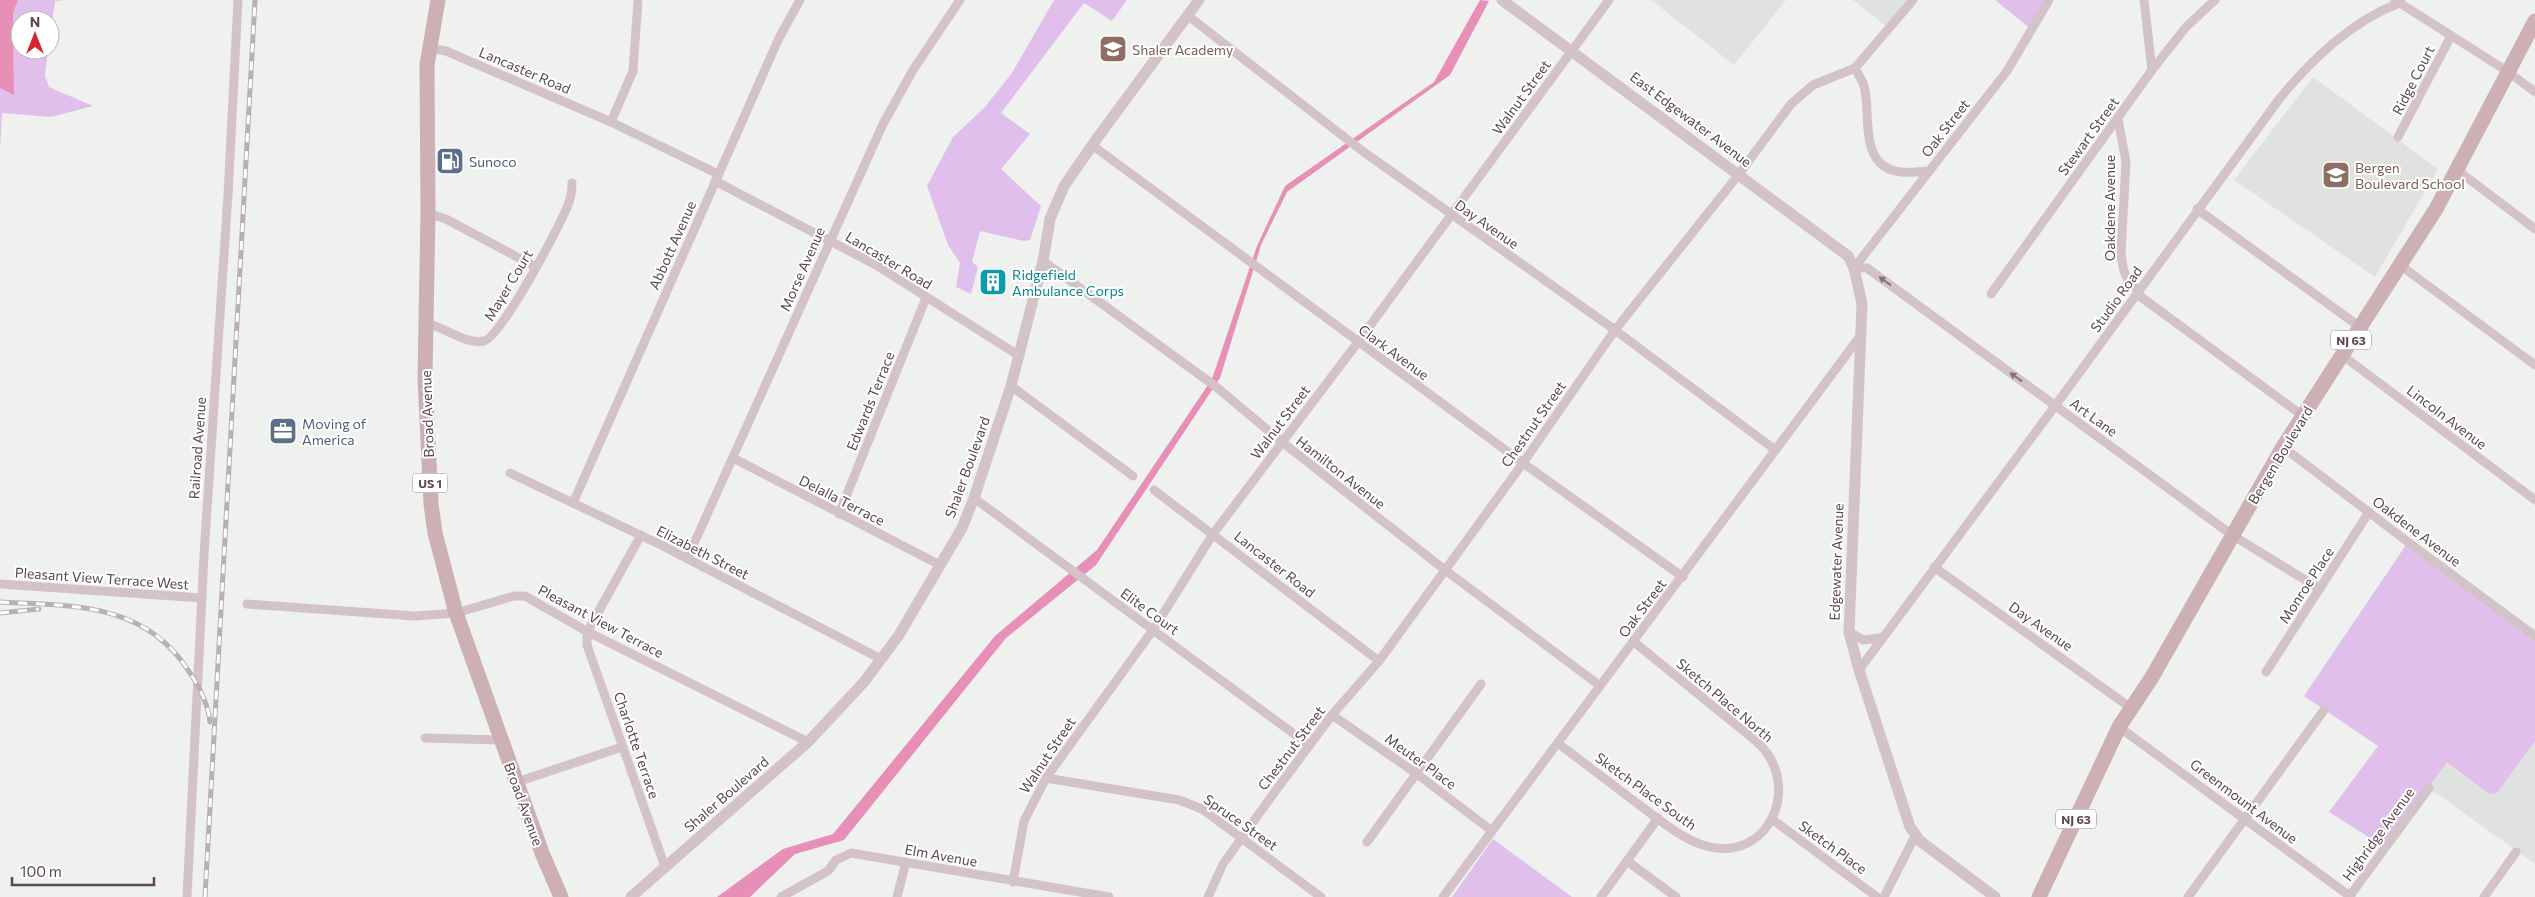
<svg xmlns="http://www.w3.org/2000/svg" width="2535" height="897" viewBox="0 0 2535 897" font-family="Commissioner,sans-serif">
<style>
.education{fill:#e0e2e0}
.green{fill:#e0bfec}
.water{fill:#e78fb7}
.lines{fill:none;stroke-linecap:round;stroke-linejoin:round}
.minor{stroke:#d3c3c6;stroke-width:9}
.tertiary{stroke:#d3c3c6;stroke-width:11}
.primary{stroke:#ccb0b5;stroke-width:15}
.rail-casing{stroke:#b9b1b1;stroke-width:5}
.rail{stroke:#fff;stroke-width:3;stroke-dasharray:9;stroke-linecap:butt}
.oneway{fill:#857376}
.labels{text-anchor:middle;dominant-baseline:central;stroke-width:4;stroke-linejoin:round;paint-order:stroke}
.shield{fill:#fff;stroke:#8c7f81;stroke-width:1}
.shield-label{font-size:12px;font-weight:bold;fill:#5b484b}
.education-label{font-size:14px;fill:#785e54;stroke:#fff;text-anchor:start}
.street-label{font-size:14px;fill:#5b484b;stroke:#fff}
.service-label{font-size:14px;fill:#4e5e75;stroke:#fff;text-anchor:start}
.culture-label{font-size:14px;fill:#0d838f;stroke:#fff;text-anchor:start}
</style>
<rect width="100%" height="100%" fill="#eff1ef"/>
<g class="education">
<path d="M1651 0H1786L1734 65Z"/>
<path d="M1853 0H1913L1890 29Z"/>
<path d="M2313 77 2438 169 2375 277 2234 180Z"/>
<path d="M2535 741V864L2429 788 2447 762 2489 794 2497 793Z"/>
</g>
<g class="green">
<path d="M18 0H65L55 1 50 38V20H20V50H48L45 76 49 87 93 106 51 117 2 113 0 150V88L14 94 13 14Z"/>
<path d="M1054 0H1127L1112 21 1084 3 1001 113 1030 134 1001 169 1041 206 1030 240 1024 241 980 231 972 262 978 267 971 294 956 287 960 263 948 245 927 186 953 137 984 108 1012 73Z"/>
<path d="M1995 0H2048L2032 30Z"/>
<path d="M2408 542 2535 636V741L2497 793 2489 794 2447 762 2386 848 2329 812 2378 746 2304 696Z"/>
<path d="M1493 839 1572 897H1452Z"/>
</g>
<g class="water">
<path d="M0 0H18L13 14 14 95 0 88Z"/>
<path d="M1480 0 1489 1 1450 75 1287 192 1261 245 1220 378 1096 565 1006 638 844 840 795 854 750 897H717L783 849 833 834 995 636 1097 550 1212 379 1257 246 1285 186 1434 82Z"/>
</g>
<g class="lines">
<g class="minor">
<path d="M2049 0 2007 71 1854 268H1867L2232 535 2320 589"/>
<path d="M2144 0 2152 70"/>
<path d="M2395 0 2507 71 2535 92"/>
<path d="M1187 15 1361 150 1615 330 1774 449"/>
<path d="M429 48 446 51 611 122 718 174"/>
<path d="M1855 68C1858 74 1862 80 1864 86 1872 114 1857 167 1901 172 1909 173 1919 172 1928 171"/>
<path d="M2118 119 2126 162 2121 253C2123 272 2124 278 2139 291"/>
<path d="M611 122 633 71 638 0"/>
<path d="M2398 137 2451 36"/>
<path d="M1092 145 1523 463 1683 577"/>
<path d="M2457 170 2535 229"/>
<path d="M715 181 876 265 1018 355"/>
<path d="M2197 209 2360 327"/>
<path d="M428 213 446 219 536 267"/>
<path d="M1043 261 1215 386 1282 442 1445 570 1599 685"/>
<path d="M2400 265 2535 365"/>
<path d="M1991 294 2152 70 2186 27 2215 0"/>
<path d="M2137 294 2303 416"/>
<path d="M426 323C444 327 466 345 484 341 501 337 560 226 568 205 571 198 572 191 572 183"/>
<path d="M2342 355 2535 500"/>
<path d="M1011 386 1133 476"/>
<path d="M2283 447 2408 542 2535 636"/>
<path d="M733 458 940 565"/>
<path d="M510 473 661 545 881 659"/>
<path d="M1154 490 1379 661"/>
<path d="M974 498 1309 745"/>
<path d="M573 503 779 38 800 0"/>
<path d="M839 514 926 298"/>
<path d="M641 535 591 625 587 637V645L665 867"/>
<path d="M687 559 883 124 913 70 960 0"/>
<path d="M1934 567 2131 708"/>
<path d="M0 584 202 598"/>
<path d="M247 604 415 616 456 613 514 596H525L588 632 808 742"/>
<path d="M1849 632 1863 640 1880 638"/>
<path d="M1859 670 2055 406 2280 98C2313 58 2351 22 2399 3L2401 0"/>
<path d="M2266 672 2369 512"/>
<path d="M1332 715 1417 774 1492 831"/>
<path d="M2119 727 2351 897"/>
<path d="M425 738 501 740"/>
<path d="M1559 744C1585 764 1612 784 1638 804 1659 819 1681 839 1706 846 1770 864 1804 783 1756 741L1634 642"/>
<path d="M1046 778 1179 800 1202 809 1321 897"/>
<path d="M517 782 622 747"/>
<path d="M1773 820 1877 897"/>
<path d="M1367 842 1481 684"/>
<path d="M1627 861 1676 897"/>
<path d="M1013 882 1024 821 1046 778 1153 630 1213 534 1358 342 1609 0"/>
<path d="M187 897 204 555 228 195 238 0"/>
<path d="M781 897 828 871 836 860 851 853 1109 897"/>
<path d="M897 897 906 862"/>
<path d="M1208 897 1223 864 1271 797 1332 715 1379 661 1523 463 1615 330 1739 174 1791 104 1813 85 1855 68 1913 0"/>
<path d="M1443 897 1861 335"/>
<path d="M1601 897 1658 818"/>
<path d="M1884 897 1915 836"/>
<path d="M2188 897 2324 710"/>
<path d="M2349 897 2429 788"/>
<path d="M2484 897 2516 852"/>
</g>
<g class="tertiary">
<path d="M1502 0 1848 256 1854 268 1862 304 1849 632 1859 670 1910 827 1920 841 1995 897"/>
<path d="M631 897 808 742 864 682 899 635 962 528 974 498 1011 386 1043 261 1050 219 1064 186 1098 137 1199 0"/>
</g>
<g class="primary">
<path d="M438 0 427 65 428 213 425 378 431 504 435 533 456 613 542 853 561 897"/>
<path d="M2039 897 2119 727 2152 677 2283 447 2436 209 2535 21"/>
</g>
<defs>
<g id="rail">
<path d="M0 602C72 606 144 602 188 670 199 686 208 703 210 722"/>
<path d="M0 613 39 609"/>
<path d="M205 897 255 0"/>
</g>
</defs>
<use href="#rail" class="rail-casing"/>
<use href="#rail" class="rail"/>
</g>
<defs><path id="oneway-solid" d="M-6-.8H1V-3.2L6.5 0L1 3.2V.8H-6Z" transform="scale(1.25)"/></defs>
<g class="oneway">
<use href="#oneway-solid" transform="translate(1885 281) rotate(-144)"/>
<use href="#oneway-solid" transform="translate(2016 377) rotate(-144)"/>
</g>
<defs>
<symbol id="school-square" viewBox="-11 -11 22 22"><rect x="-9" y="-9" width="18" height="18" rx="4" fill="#8d6e63" stroke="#fff"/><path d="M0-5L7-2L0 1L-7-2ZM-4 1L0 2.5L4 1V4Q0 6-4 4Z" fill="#fff"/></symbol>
<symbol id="fuel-square" viewBox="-11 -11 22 22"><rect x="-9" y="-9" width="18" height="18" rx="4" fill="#5c6f8a" stroke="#fff"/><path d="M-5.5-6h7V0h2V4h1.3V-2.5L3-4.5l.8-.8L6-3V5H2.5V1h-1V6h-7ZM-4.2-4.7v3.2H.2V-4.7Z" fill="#fff"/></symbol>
<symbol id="building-square" viewBox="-11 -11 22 22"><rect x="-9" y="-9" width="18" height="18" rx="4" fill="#0f9aa8" stroke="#fff"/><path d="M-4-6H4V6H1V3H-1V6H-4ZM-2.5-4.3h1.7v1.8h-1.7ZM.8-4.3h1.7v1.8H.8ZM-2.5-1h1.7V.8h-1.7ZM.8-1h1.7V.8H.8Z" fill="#fff"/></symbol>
<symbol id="office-square" viewBox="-11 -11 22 22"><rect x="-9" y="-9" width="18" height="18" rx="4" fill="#5c6f8a" stroke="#fff"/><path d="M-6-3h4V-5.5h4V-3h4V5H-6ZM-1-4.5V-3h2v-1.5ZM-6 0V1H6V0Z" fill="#fff"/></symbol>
</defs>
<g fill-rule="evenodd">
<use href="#school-square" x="1097" y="33" width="32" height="32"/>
<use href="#fuel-square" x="434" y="145" width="32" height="32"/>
<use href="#school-square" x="2320" y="159" width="32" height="32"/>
<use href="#building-square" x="977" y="266" width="32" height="32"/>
<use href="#office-square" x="267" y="415" width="32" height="32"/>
</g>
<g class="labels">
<g class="shield">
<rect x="2331" y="330.5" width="40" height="19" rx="4"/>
<rect x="412.5" y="473.5" width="35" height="19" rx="4"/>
<rect x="2056" y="809.5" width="40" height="19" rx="4"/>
</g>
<g class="shield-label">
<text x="2351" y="340">NJ 63</text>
<text x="430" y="483">US 1</text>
<text x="2076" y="819">NJ 63</text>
</g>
<g class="education-label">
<text x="1132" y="49">Shaler Academy</text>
<text x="2355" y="167">Bergen<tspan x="2355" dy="16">Boulevard School</tspan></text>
</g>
<g class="street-label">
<text transform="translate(525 70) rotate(23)">Lancaster Road</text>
<text transform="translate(2413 80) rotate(-63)">Ridge Court</text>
<text transform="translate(1521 97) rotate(-54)">Walnut Street</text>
<text transform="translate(1691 119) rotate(37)">East Edgewater Avenue</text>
<text transform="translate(1945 128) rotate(-52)">Oak Street</text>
<text transform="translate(2088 136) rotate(-54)">Stewart Street</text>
<text transform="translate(2109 208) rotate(-90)">Oakdene Avenue</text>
<text transform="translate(1487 224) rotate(35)">Day Avenue</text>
<text transform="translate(672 245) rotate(-66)">Abbott Avenue</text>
<text transform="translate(889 260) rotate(31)">Lancaster Road</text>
<text transform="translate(802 269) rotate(-66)">Morse Avenue</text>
<text transform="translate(508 285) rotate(-59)">Mayer Court</text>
<text transform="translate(2116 299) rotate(-54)">Studio Road</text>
<text transform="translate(1394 352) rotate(36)">Clark Avenue</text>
<text transform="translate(870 401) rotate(-68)">Edwards Terrace</text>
<text transform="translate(427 414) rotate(-92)">Broad Avenue</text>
<text transform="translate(2094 417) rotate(36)">Art Lane</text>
<text transform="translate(2447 417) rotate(37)">Lincoln Avenue</text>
<text transform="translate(1280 422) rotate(-53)">Walnut Street</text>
<text transform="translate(1533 424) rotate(-55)">Chestnut Street</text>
<text transform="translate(197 448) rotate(-86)">Railroad Avenue</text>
<text transform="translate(2280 455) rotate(-59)">Bergen Boulevard</text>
<text transform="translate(967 467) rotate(-70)">Shaler Boulevard</text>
<text transform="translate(1341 472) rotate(38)">Hamilton Avenue</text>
<text transform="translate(842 500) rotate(27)">Delalla Terrace</text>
<text transform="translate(2417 531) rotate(37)">Oakdene Avenue</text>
<text transform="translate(703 552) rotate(27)">Elizabeth Street</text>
<text transform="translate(1836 562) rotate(-88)">Edgewater Avenue</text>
<text transform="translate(1275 564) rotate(38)">Lancaster Road</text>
<text transform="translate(102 578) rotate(4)">Pleasant View Terrace West</text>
<text transform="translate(2306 585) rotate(-57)">Monroe Place</text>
<text transform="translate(1642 608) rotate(-53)">Oak Street</text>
<text transform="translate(1150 611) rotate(36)">Elite Court</text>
<text transform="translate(601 621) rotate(28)">Pleasant View Terrace</text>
<text transform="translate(2041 626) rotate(35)">Day Avenue</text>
<text transform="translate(1725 700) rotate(40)">Sketch Place North</text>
<text transform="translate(637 745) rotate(71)">Charlotte Terrace</text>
<text transform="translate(1291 748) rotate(-53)">Chestnut Street</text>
<text transform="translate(1047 755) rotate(-56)">Walnut Street</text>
<text transform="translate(1421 761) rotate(36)">Meuter Place</text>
<text transform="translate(1646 791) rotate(36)">Sketch Place South</text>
<text transform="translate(726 794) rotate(-41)">Shaler Boulevard</text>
<text transform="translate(2244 801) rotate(37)">Greenmount Avenue</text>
<text transform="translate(524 804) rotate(70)">Broad Avenue</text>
<text transform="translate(1241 822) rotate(35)">Spruce Street</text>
<text transform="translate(2378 834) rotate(-54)">Highridge Avenue</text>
<text transform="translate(1833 847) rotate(36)">Sketch Place</text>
<text transform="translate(941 855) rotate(10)">Elm Avenue</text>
</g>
<g class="service-label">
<text x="469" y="161">Sunoco</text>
<text x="302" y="423">Moving of<tspan x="302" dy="16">America</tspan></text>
</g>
<g class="culture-label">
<text x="1012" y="274">Ridgefield<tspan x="1012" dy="16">Ambulance Corps</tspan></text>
</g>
</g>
<g transform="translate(35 35)"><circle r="24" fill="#ffffff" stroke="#bdb6b7"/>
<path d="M0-4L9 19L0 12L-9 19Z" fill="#d62335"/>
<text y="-8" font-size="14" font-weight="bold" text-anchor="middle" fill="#5b484b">N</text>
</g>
<path d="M12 877v8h142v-8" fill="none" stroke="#5b484b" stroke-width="2.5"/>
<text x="20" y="877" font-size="15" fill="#5b484b" stroke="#ffffff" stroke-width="4" paint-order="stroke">100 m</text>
</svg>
